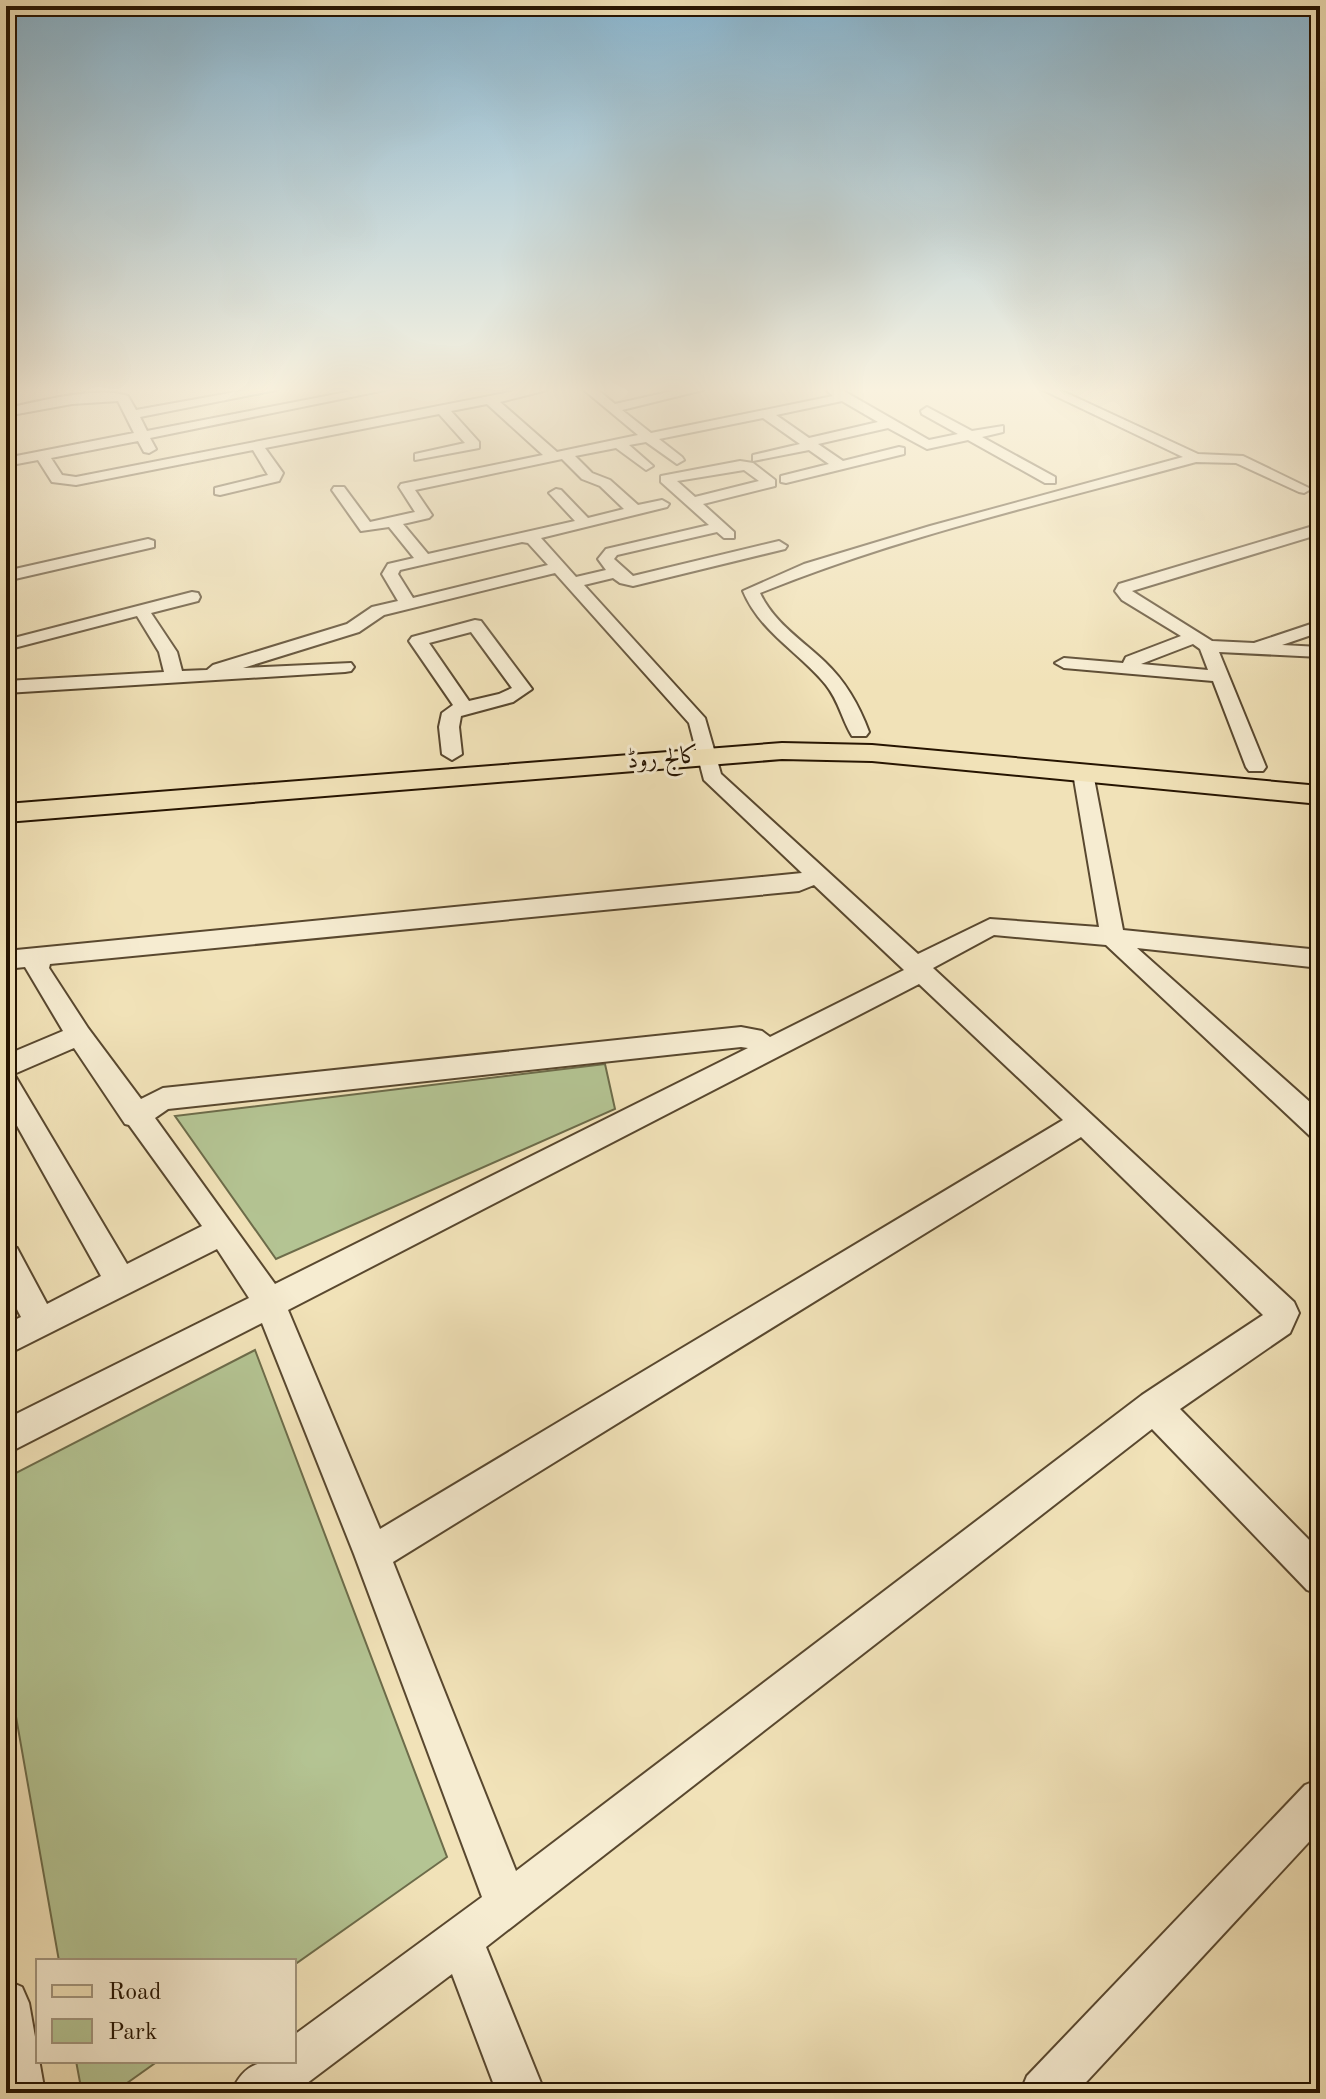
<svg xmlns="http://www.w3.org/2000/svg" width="1326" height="2099" viewBox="0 0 1326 2099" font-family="'Old Standard TT',Amiri,serif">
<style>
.green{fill:#b4c493;stroke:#6d6c4a;stroke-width:2}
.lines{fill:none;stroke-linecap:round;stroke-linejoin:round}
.minor-casing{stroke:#59482f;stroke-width:4}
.major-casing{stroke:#261401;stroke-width:4}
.minor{fill:#f6ecd1;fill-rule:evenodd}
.major{fill:#f1e2b8;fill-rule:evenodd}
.labels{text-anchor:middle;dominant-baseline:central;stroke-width:6;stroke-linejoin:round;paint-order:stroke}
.far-street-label{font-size:24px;fill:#261401;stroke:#f6ecd1}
</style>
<rect width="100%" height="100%" fill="#f1e2b8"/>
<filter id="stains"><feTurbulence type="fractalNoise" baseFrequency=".0025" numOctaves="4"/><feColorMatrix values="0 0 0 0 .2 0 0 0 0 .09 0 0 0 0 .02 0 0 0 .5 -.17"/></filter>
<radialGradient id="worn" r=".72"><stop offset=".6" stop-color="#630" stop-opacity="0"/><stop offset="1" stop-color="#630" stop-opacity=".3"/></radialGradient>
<g class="green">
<path d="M605 1064 615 1109 276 1259 175 1116Z"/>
<path d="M255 1350 447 1857 294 1965V1961H59L6 1660V1478Z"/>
<path d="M76 2061H158L113 2093H82Z"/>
</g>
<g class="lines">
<defs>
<g id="minor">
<path d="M247 390H276L140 417 147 431 357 390H385L150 438 156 449 149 453 144 452 138 441 51 458 62 475 76 477 520 390H547L500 402 557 452 638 435 584 390H598L615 404 677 390H703L622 410 651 433 833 396 826 390H842L929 440 958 434 922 414 921 411 927 407 972 431 1003 426V432L982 437 1055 477V483H1045L968 440 927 449 888 428 818 444 843 461 899 447 904 448V454L786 483 781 482V476L829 464 809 450 753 461V455L800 444 763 418 659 439 682 457 684 460 677 464 646 442 629 445 653 466 646 470 616 448 575 456 592 473 610 480 638 505 662 500 669 504 667 507 541 538 576 577 606 570 598 559 606 549 709 525 661 482V476L740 461 753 463 775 480V486L703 504 734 532V538H724L717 532 617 555 614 559 633 576 779 541 787 546 785 549 633 586 620 583 613 578 584 585 705 718 721 774 918 954 990 919 1099 927 1073 773 1083 767 1093 773 1123 930 1320 950V968L1137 948 1320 1111V1140L1310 1136 1106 945 994 935 933 968 1294 1302 1299 1313 1290 1333 1180 1409 1320 1551V1595L1307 1590 1152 1429 486 1947 545 2093H497L452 1974 294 2093H231C245 2060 262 2061 294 2061V2035L482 1897 354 1554 262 1323 6 1454V1419L249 1298 217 1249 6 1355V1324L21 1317 6 1288V1244L17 1248 47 1304 101 1276 6 1106V1055L63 1031 25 967 6 969V951L802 873 704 780 689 723 555 573 384 615 359 632 243 668 351 663 354 667 351 671 345 672 6 693V681L164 672 159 652 137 616 6 650V640L192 592 198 593 200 597 198 601 151 613 177 652 182 671 207 670 213 665 347 624 372 607 398 601 382 574 388 564 414 558 389 527 361 531 332 490 334 487H344L370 522 415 512 399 487 401 484 543 455 487 404 451 411 479 442V448L415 460V454L465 443 439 414 265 448 283 473 279 481 220 495 215 494V488L268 475 253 450 76 485 52 482 38 460 6 466V458L134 433 118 401 72 404 6 416V408C38 402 98 385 128 396L136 410ZM842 401 878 422 809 438 776 415ZM562 459 582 479 600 486 624 509 588 518 561 490 556 489 549 493 575 521 428 554 403 524 429 518 432 515 415 490ZM744 470 759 481 695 497 677 481ZM522 542 528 543 548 565 413 598 398 574 400 570ZM814 885 904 970 770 1037 762 1031 741 1027 163 1088 141 1099 88 1028 49 968 50 964 799 891ZM919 984 1063 1120 380 1529 288 1310ZM741 1047 748 1048 275 1284 155 1118 168 1109ZM74 1048 125 1124 129 1125 202 1226 127 1264 14 1074ZM1081 1137 1263 1315 1142 1395 516 1871 393 1562Z"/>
<path d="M1043 390H1060L1198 454 1243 456 1311 489 1304 493 1299 492 1236 463 1196 462C1051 502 900 536 760 593 774 623 802 640 825 662 846 682 859 705 869 732L866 736H852C842 720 839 701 826 685 799 652 760 632 743 591L804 564 930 526 1183 457Z"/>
<path d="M1320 524V534L1132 591 1212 641 1254 643 1320 621V632L1282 645 1320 647V657L1219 652 1266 767 1263 771H1249L1246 767 1213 681 1064 668 1055 663 1064 658 1123 663 1126 657 1181 636 1122 600 1115 591 1119 584ZM1193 644 1200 649 1208 670 1141 664Z"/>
<path d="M148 539 154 541V547L6 581V571Z"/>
<path d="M475 620 481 621 532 689 513 702 461 716 459 727 462 754 452 760 442 754 439 727 442 713 453 705 409 641 412 637ZM471 632 512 688 499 694 469 701 429 643Z"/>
<path d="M1320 1779V1830L1076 2093H1020L1027 2076 1305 1785Z"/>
<path d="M6 1980 22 1987 29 2003 45 2093H6Z"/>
</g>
<path id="major" d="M782 743 872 745 1320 786V804L872 761 782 759 6 822V804Z"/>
</defs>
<use href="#minor" class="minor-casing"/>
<use href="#major" class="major-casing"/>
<use href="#minor" class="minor"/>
<use href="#major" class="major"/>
</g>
<linearGradient id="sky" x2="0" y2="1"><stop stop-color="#89b8d4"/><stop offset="0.57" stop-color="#f9f2df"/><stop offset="1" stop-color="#f9f2df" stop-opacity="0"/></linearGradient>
<rect width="1326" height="684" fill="url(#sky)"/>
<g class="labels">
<g class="far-street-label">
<text transform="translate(663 759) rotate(-5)">کالج روڈ</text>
</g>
</g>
<rect width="1326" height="2099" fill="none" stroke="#f1e2b8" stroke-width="32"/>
<rect x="8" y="8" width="1310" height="2083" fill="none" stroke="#261401" stroke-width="4"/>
<rect x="16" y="16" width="1294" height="2067" fill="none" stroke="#261401" stroke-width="2"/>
<rect x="36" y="1959" width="260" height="104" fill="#f6ecd1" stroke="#a3967e" stroke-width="2"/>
<rect x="52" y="1985" width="40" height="12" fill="#f1e2b8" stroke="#a3967e" stroke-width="2"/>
<text x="108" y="1999" font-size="24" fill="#261401">Road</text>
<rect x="52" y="2019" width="40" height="24" fill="#b4c493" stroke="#a3967e" stroke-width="2"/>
<text x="108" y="2039" font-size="24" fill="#261401">Park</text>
<rect width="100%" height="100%" filter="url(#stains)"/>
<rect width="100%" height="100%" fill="url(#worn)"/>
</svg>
